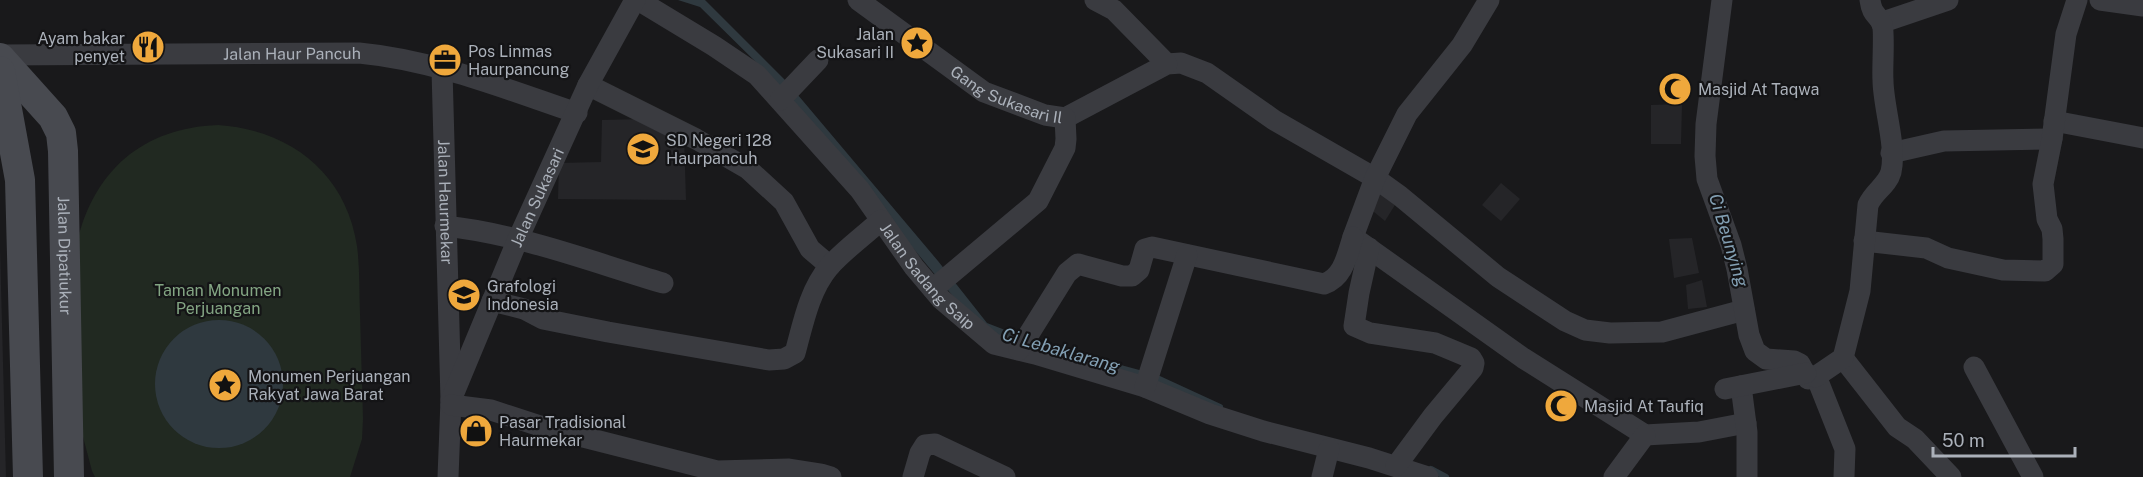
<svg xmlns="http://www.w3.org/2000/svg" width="2143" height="477" viewBox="0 0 2143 477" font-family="'Public Sans',sans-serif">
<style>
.built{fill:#252528}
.green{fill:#212921}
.water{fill:#2f393f}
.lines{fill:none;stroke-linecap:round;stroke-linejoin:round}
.stream{stroke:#2f393f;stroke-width:6}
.minor{stroke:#3a3b40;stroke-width:21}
.secondary{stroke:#484a50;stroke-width:30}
.labels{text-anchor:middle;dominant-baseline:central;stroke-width:4.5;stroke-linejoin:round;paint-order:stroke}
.poi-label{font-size:16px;fill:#abb1ba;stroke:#141416;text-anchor:start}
.street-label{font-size:16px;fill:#abb1ba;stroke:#141416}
.park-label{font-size:16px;fill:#83a583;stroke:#141416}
.water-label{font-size:18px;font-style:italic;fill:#83a0b4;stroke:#141416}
</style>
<rect width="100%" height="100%" fill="#19191b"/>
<g class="built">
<path d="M1682 104 1681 144H1651V105Z"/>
<path d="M645 119 684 136 686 200 558 199 559 163 601 162 602 120Z"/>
<path d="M1501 183 1520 199 1501 221 1482 205Z"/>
<path d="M1379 187 1398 200 1385 221 1368 207Z"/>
<path d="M1692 238 1699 273 1674 278 1669 239Z"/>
<path d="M0 247 6 477H0Z"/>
<path d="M1702 280 1707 307 1688 309 1686 285Z"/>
</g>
<path class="green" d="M218 125C290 130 346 173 357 246 360 268 359 292 360 314 361 349 362 384 363 419L362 439 350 477H95L92 471 82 433 77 243C94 170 143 128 218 125Z"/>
<g class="water">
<path d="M678 0H705L787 82 938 261 987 323 1031 340 1027 347 982 331 767 73 700 7Z"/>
<circle cx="219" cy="384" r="64"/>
</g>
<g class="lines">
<g class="stream">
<path d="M1098 362 1157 378 1220 407"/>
<path d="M1431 469 1446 477"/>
</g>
<g class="minor">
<path id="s1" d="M638 0 714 46 757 75 860 190 914 267 941 299 994 344 1035 354 1145 387 1210 414 1263 431 1369 458 1428 477"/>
<path id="s2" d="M858 0 984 92 1045 115 1065 118 1167 64 1181 63 1207 73 1274 120 1375 178 1400 196 1498 277 1565 321 1585 330 1610 333 1662 332 1744 310"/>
<path d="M1095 0 1114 10 1167 64"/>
<path d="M1489 0 1462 45 1407 114 1375 178 1353 237 1523 358 1645 435 1699 432 1746 423"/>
<path d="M1722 0 1706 124 1705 156 1707 179 1731 245 1737 269 1749 335 1755 351 1766 359 1794 361 1800 364 1808 379"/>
<path d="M2100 0 2143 6"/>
<path d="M1882 24 1889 20 1948 0"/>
<path id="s3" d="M0 55 359 53C434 60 506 89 577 113"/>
<path id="s4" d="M442 70 451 400 448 477"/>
<path d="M588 85 696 139 748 169 784 202 810 249 830 266"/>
<path d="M780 100 818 60"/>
<path d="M2054 121 2143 138"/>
<path d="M1891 153 1944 141 2052 139"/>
<path d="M445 226C520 234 592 262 663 283"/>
<path d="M1864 241 1926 248 1948 258 2003 270 2045 271 2053 264V239L2052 229 2047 219 2043 184 2052 139 2066 34 2077 0"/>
<path d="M1369 248 1359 293 1354 326 1370 333 1435 343 1471 358 1474 363 1473 368 1433 416 1396 466"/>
<path d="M933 289 1038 201 1065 148 1066 139 1065 118"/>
<path d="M492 301 524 309 543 319 608 332 769 360 784 359 795 353C803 324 809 291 829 267 844 250 864 236 881 220"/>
<path d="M1019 350 1067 273 1078 264 1122 276H1132L1139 270 1145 249 1152 247 1324 284C1344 277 1347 255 1353 237"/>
<path d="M1843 358 1897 427 1915 439 1951 477"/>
<path d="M1974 367 2033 477"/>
<path d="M1816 376 1845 449 1844 477"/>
<path d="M1815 377 1843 358 1860 291 1868 205C1874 191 1887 186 1891 172 1897 147 1883 106 1883 80 1882 69 1885 31 1882 24 1878 14 1872 16 1870 0"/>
<path d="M1741 386 1747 432V477"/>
<path d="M1145 387 1187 255"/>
<path d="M1725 389 1806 373"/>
<path id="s5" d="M451 400 518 239 588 85 635 0"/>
<path d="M451 405 491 410 540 426 717 471 789 469 821 474 831 477"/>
<path d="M913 477 920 453 925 445 935 444 1005 477"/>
<path d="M1322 477 1329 449"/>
<path d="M1614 477 1645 435"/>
</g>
<g class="secondary">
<path id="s6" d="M0 58 53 117 61 133 63 151 69 477"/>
<path d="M0 71 20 180 28 477"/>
</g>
</g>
<defs>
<symbol id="sight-disc" viewBox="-11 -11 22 22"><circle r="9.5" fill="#efa83c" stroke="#141416"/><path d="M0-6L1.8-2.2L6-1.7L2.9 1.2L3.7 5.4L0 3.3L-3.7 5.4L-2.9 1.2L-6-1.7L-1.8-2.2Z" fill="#111"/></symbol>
<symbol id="restaurant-disc" viewBox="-11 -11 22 22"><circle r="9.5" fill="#efa83c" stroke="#141416"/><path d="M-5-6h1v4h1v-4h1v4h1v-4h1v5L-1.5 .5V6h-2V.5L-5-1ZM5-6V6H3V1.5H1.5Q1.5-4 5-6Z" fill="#111"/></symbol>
<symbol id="office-disc" viewBox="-11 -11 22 22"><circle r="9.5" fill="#efa83c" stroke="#141416"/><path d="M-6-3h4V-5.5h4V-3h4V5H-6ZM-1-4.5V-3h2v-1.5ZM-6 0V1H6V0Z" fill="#111"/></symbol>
<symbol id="mosque-disc" viewBox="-11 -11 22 22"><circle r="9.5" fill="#efa83c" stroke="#141416"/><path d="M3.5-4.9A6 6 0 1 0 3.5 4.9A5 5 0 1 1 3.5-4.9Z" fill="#111"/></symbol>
<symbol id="school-disc" viewBox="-11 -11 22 22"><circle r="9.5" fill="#efa83c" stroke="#141416"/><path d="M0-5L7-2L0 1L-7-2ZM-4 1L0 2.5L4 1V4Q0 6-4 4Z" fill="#111"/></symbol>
<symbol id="university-disc" viewBox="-11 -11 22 22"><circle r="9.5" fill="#efa83c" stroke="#141416"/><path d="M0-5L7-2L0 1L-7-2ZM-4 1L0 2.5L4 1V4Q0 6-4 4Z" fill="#111"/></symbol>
<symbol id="shop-disc" viewBox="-11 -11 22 22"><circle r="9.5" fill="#efa83c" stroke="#141416"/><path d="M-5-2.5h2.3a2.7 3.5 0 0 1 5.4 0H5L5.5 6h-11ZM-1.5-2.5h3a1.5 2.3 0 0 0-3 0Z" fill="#111"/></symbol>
</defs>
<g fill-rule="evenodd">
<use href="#sight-disc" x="898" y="24" width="38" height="38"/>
<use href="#restaurant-disc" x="129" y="28" width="38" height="38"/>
<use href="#office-disc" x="426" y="41" width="38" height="38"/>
<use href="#mosque-disc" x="1656" y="70" width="38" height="38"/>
<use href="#school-disc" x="624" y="130" width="38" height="38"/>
<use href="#university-disc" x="445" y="276" width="38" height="38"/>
<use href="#sight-disc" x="206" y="366" width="38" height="38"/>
<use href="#mosque-disc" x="1542" y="387" width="38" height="38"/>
<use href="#shop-disc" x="457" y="412" width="38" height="38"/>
</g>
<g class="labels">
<g class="poi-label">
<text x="894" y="34" text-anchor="end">Jalan<tspan x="894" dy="18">Sukasari II</tspan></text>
<text x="125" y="38" text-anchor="end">Ayam bakar<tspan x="125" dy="18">penyet</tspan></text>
<text x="468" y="51">Pos Linmas<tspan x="468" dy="18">Haurpancung</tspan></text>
<text x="1698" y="89">Masjid At Taqwa</text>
<text x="666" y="140">SD Negeri 128<tspan x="666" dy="18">Haurpancuh</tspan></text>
<text x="487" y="286">Grafologi<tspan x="487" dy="18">Indonesia</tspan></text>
<text x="248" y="376">Monumen Perjuangan<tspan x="248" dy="18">Rakyat Jawa Barat</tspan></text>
<text x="1584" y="406">Masjid At Taufiq</text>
<text x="499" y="422">Pasar Tradisional<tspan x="499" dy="18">Haurmekar</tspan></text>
</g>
<g class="street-label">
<text stroke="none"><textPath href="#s3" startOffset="292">Jalan Haur Pancuh</textPath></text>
<text stroke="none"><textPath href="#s2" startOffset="178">Gang Sukasari Il</textPath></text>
<text stroke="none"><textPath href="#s5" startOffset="220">Jalan Sukasari</textPath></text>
<text stroke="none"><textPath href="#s4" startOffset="132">Jalan Haurmekar</textPath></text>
<text stroke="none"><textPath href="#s6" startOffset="220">Jalan Dipatiukur</textPath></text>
<text stroke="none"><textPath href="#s1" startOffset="405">Jalan Sadang Saip</textPath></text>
</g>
<g class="park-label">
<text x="218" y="290">Taman Monumen<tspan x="218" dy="18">Perjuangan</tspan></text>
</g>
<g class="water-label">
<text transform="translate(1729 240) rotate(73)">Ci Beunying</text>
<text transform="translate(1061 350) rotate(16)">Ci Lebaklarang</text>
</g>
</g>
<path d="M1933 447v9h142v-9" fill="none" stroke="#abb1ba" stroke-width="3"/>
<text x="1942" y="447" font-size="18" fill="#abb1ba" stroke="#141416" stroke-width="4.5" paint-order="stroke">50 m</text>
</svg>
